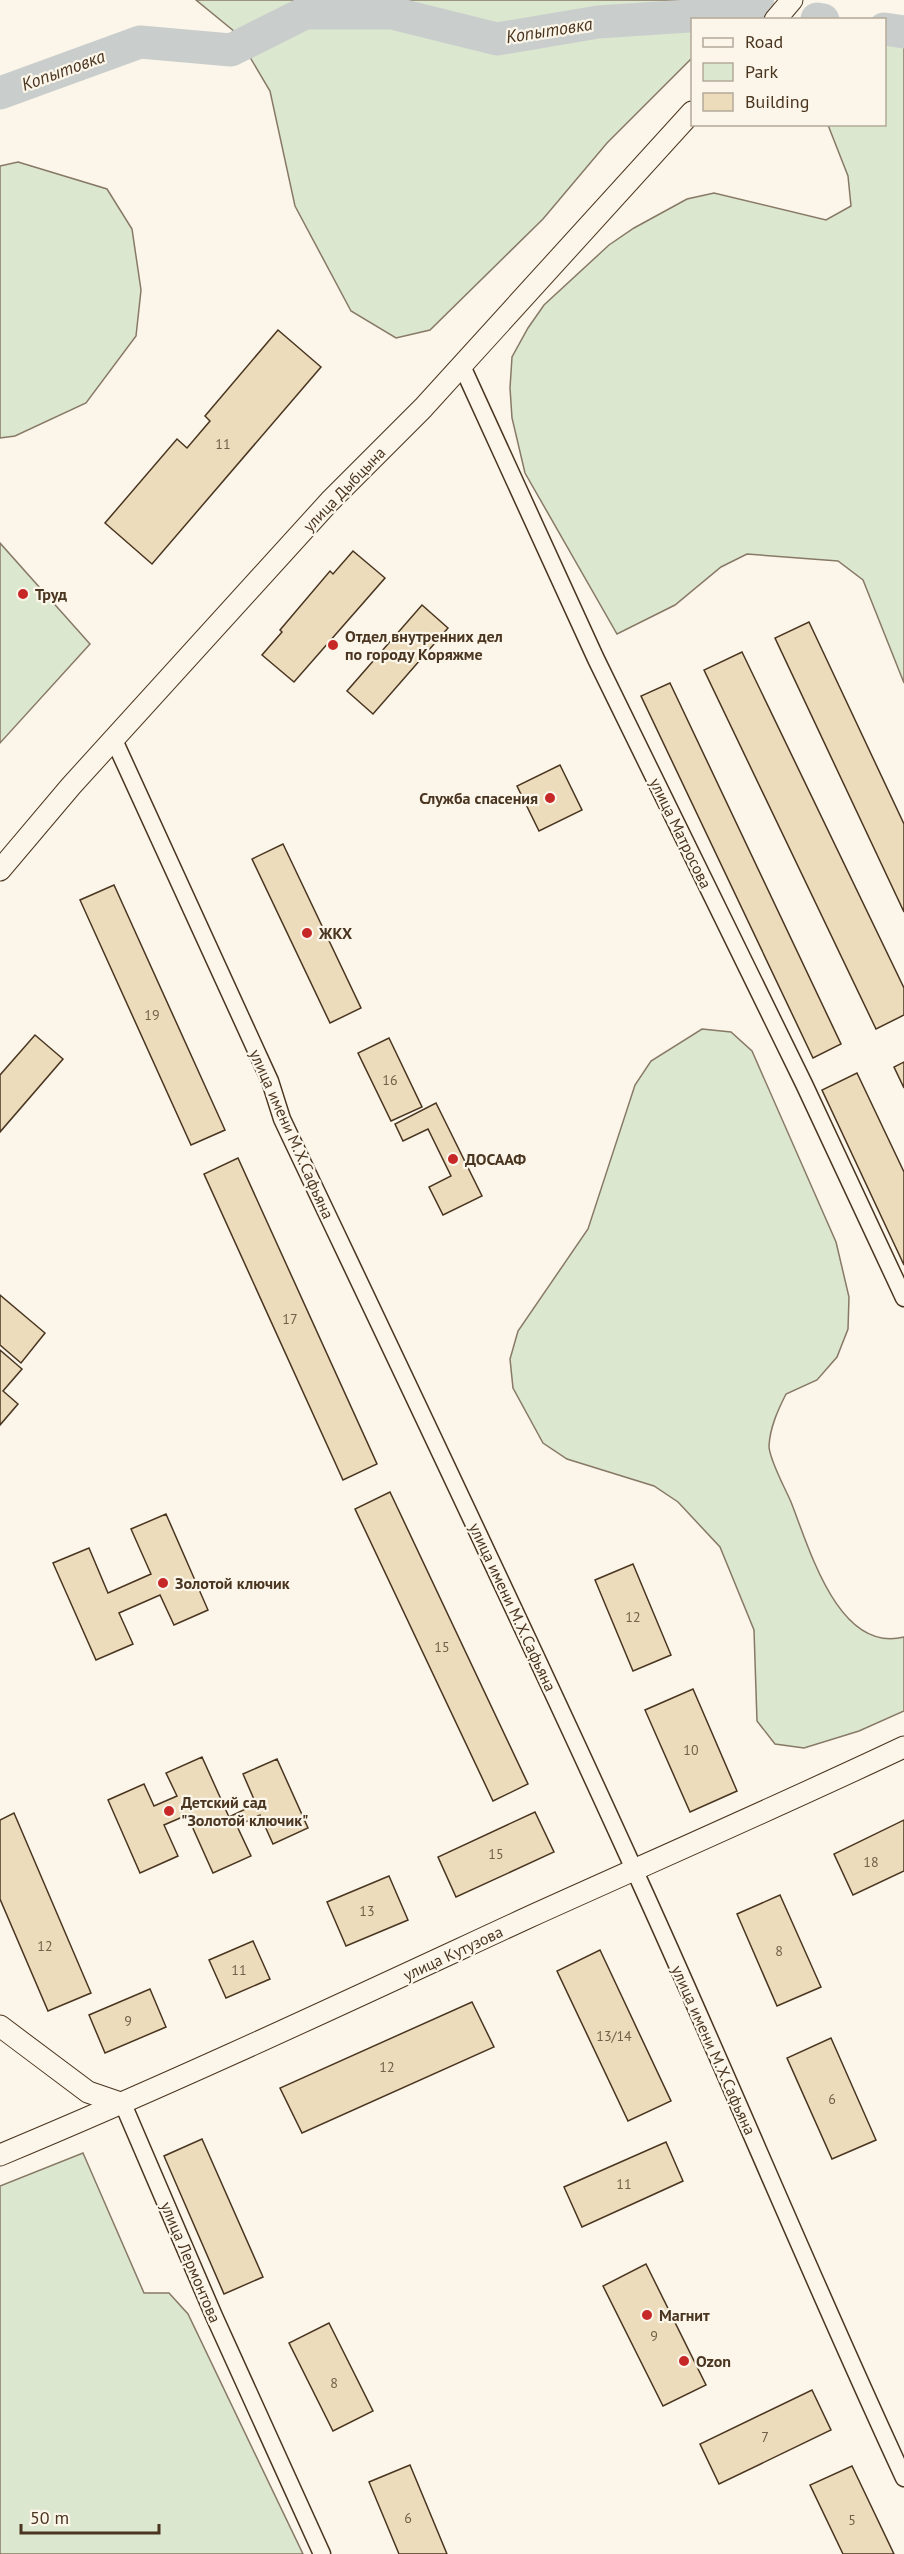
<svg xmlns="http://www.w3.org/2000/svg" width="904" height="2554" viewBox="0 0 904 2554" font-family="'PT Sans',sans-serif">
<style>
.green{fill:#dce7d0;stroke:#887966;stroke-width:1.5}
.lines{fill:none;stroke-linecap:round;stroke-linejoin:round}
.river{stroke:#c9cecd;stroke-width:33}
.building{fill:#ecdcbc;stroke:#4a3520;stroke-width:1.5}
.minor-casing{stroke:#4a3520;stroke-width:19}
.tertiary-casing{stroke:#4a3520;stroke-width:23}
.minor{stroke:#fbf6e9;stroke-width:16}
.tertiary{stroke:#fbf6e9;stroke-width:21}
.poi-dot{fill:#c62828;stroke:#fbf6e9;stroke-width:2}
.labels{text-anchor:middle;dominant-baseline:central;stroke-width:4.5;stroke-linejoin:round;paint-order:stroke}
.number-label{font-size:14px;fill:#725f47}
.street-label{font-size:16px;fill:#4a3520;stroke:#fbf6e9}
.poi-label{font-size:16px;font-weight:bold;fill:#4a3520;stroke:#fbf6e9;text-anchor:start}
.water-label{font-size:18px;font-style:italic;fill:#4a3520;stroke:#fbf6e9}
</style>
<rect width="100%" height="100%" fill="#fbf6e9"/>
<g class="green">
<path d="M196 0H755L732 19 692 20V58L607 143 543 219 430 330 396 338 351 311 295 206 270 91 235 32Z"/>
<path d="M885 24 904 31V683L863 580 838 561 747 554 721 567 675 605 617 634 525 473 512 418 510 388 512 357 528 328 544 305 609 245 634 228 687 199 714 193 826 220 851 206 848 176 828 125 884 124Z"/>
<path d="M18 162 107 189 132 229 141 290 136 336 86 403 15 436 0 438V166Z"/>
<path d="M0 543 90 644 0 743Z"/>
<path d="M702 1029 731 1032 752 1051 836 1242 849 1297 848 1329 837 1357 817 1380 786 1394C778 1410 770 1427 769 1446 769 1459 785 1488 791 1502 809 1547 838 1654 904 1637V1711L859 1731 804 1748 775 1744 757 1721 754 1630 720 1547 678 1502 654 1486 567 1459 543 1443 513 1388 510 1359 518 1331 588 1229 635 1085 651 1061Z"/>
<path d="M83 2153 144 2293H169L188 2314 303 2554H0V2186Z"/>
</g>
<g class="lines">
<g class="river">
<path d="M817 19 823 20"/>
<path d="M884 29 904 32"/>
<path d="M0 93 140 42 231 50 305 13H392L497 39 598 22 689 16 758 5"/>
</g>
</g>
<g class="building">
<path d="M278 330 321 367 152 564 105 523 177 439 187 448 210 421 205 416Z"/>
<path d="M353 551 385 578 294 682 262 655 282 632 280 630 330 571 333 574Z"/>
<path d="M422 605 448 628 373 714 347 691Z"/>
<path d="M809 622 904 824V912L775 638Z"/>
<path d="M742 652 904 988V1015L876 1029 704 670Z"/>
<path d="M670 683 841 1044 813 1058 641 696Z"/>
<path d="M560 765 582 810 539 831 517 786Z"/>
<path d="M283 844 361 1008 330 1023 252 859Z"/>
<path d="M114 885 225 1130 191 1145 80 900Z"/>
<path d="M35 1035 63 1059 0 1132V1075Z"/>
<path d="M389 1038 422 1107 391 1121 358 1053Z"/>
<path d="M904 1062V1088L894 1067Z"/>
<path d="M857 1073 904 1172V1265L822 1090Z"/>
<path d="M436 1103 482 1196 443 1215 429 1187 451 1176 428 1129 403 1141 395 1124Z"/>
<path d="M238 1158 377 1464 343 1480 204 1174Z"/>
<path d="M0 1295 45 1333 21 1363 0 1345Z"/>
<path d="M0 1350 22 1369 3 1391 18 1404 0 1425Z"/>
<path d="M390 1492 528 1784 493 1801 355 1509Z"/>
<path d="M166 1514 208 1610 174 1625 160 1595 119 1613 133 1644 96 1660 53 1563 89 1548 108 1593 151 1574 131 1529Z"/>
<path d="M633 1564 671 1655 633 1671 595 1580Z"/>
<path d="M693 1689 737 1791 690 1812 645 1710Z"/>
<path d="M202 1757 229 1817 256 1804 243 1774 277 1759 308 1828 273 1844 260 1815 237 1826 251 1856 213 1873 187 1815 164 1825 178 1856 140 1873 108 1800 144 1784 154 1806 177 1796 166 1773Z"/>
<path d="M535 1812 554 1852 456 1897 438 1857Z"/>
<path d="M14 1813 91 1993 48 2011 0 1899V1820Z"/>
<path d="M904 1820V1871L853 1895 834 1854Z"/>
<path d="M389 1876 408 1920 346 1946 327 1902Z"/>
<path d="M780 1895 821 1987 777 2006 737 1914Z"/>
<path d="M253 1941 270 1979 226 1998 209 1960Z"/>
<path d="M600 1950 671 2101 628 2121 557 1971Z"/>
<path d="M150 1989 166 2027 105 2053 89 2015Z"/>
<path d="M472 2002 494 2047 302 2133 280 2088Z"/>
<path d="M831 2038 876 2140 832 2159 787 2058Z"/>
<path d="M202 2139 263 2277 224 2294 164 2156Z"/>
<path d="M666 2142 683 2181 582 2227 564 2187Z"/>
<path d="M646 2264 706 2385 663 2406 603 2286Z"/>
<path d="M329 2323 373 2411 333 2431 289 2343Z"/>
<path d="M812 2390 831 2430 719 2484 700 2444Z"/>
<path d="M410 2465 447 2554H399L369 2482Z"/>
<path d="M852 2466 894 2554H843L810 2485Z"/>
</g>
<g class="lines">
<defs>
<g id="minor">
<path d="M462 366 596 659 804 1084 904 1298"/>
<path d="M114 740 270 1081 282 1119C400 1368 519 1616 633 1867 726 2070 810 2276 904 2478"/>
<path d="M123 2104 214 2316 322 2554"/>
</g>
<g id="tertiary">
<path d="M775 20 792 0"/>
<path d="M0 870 71 786 330 501 423 408 692 112"/>
<path d="M0 2026 88 2092 123 2104"/>
<path d="M0 2155C178 2081 352 1999 527 1918 653 1861 779 1806 904 1747"/>
</g>
</defs>
<use href="#minor" class="minor-casing"/>
<use href="#tertiary" class="tertiary-casing"/>
<use href="#minor" class="minor"/>
<use href="#tertiary" class="tertiary"/>
</g>
<g class="poi-dot">
<circle cx="23" cy="594" r="6"/>
<circle cx="333" cy="645" r="6"/>
<circle cx="550" cy="798" r="6"/>
<circle cx="307" cy="933" r="6"/>
<circle cx="453" cy="1159" r="6"/>
<circle cx="163" cy="1583" r="6"/>
<circle cx="169" cy="1811" r="6"/>
<circle cx="647" cy="2315" r="6"/>
<circle cx="684" cy="2361" r="6"/>
</g>
<g class="labels">
<g class="number-label">
<text x="223" y="444">11</text>
<text x="152" y="1015">19</text>
<text x="390" y="1080">16</text>
<text x="290" y="1319">17</text>
<text x="633" y="1617">12</text>
<text x="442" y="1647">15</text>
<text x="691" y="1750">10</text>
<text x="496" y="1854">15</text>
<text x="871" y="1862">18</text>
<text x="367" y="1911">13</text>
<text x="45" y="1946">12</text>
<text x="779" y="1951">8</text>
<text x="239" y="1970">11</text>
<text x="128" y="2021">9</text>
<text x="614" y="2036">13/14</text>
<text x="387" y="2067">12</text>
<text x="832" y="2099">6</text>
<text x="624" y="2184">11</text>
<text x="654" y="2336">9</text>
<text x="334" y="2383">8</text>
<text x="765" y="2437">7</text>
<text x="408" y="2518">6</text>
<text x="852" y="2520">5</text>
</g>
<g class="street-label">
<text transform="translate(344 489) rotate(-46)">улица Дыбцына</text>
<text transform="translate(681 833) rotate(64)">улица Матросова</text>
<text transform="translate(292 1134) rotate(66)">улица имени М.Х.Сафьяна</text>
<text transform="translate(513 1607) rotate(65)">улица имени М.Х.Сафьяна</text>
<text transform="translate(453 1953) rotate(-25)">улица Кутузова</text>
<text transform="translate(714 2050) rotate(66)">улица имени М.Х.Сафьяна</text>
<text transform="translate(191 2262) rotate(67)">улица Лермонтова</text>
</g>
<g class="poi-label">
<text x="35" y="594">Труд</text>
<text x="345" y="636">Отдел внутренних дел<tspan x="345" dy="18">по городу Коряжме</tspan></text>
<text x="538" y="798" text-anchor="end">Служба спасения</text>
<text x="319" y="933">ЖКХ</text>
<text x="465" y="1159">ДОСААФ</text>
<text x="175" y="1583">Золотой ключик</text>
<text x="181" y="1802">Детский сад<tspan x="181" dy="18">"Золотой ключик"</tspan></text>
<text x="659" y="2315">Магнит</text>
<text x="696" y="2361">Ozon</text>
</g>
<g class="water-label">
<text transform="translate(549 30) rotate(-9)">Копытовка</text>
<text transform="translate(63 70) rotate(-20)">Копытовка</text>
</g>
</g>
<rect x="691" y="18" width="195" height="108" fill="#fbf6e9" stroke="#b4a999" stroke-width="1.5"/>
<rect x="703" y="38" width="30" height="9" fill="#fbf6e9" stroke="#b4a999" stroke-width="1.5"/>
<text x="745" y="48" font-size="18" fill="#4a3520">Road</text>
<rect x="703" y="63" width="30" height="18" fill="#dce7d0" stroke="#b4a999" stroke-width="1.5"/>
<text x="745" y="78" font-size="18" fill="#4a3520">Park</text>
<rect x="703" y="93" width="30" height="18" fill="#ecdcbc" stroke="#b4a999" stroke-width="1.5"/>
<text x="745" y="108" font-size="18" fill="#4a3520">Building</text>
<path d="M21 2524v9h138v-9" fill="none" stroke="#4a3520" stroke-width="3"/>
<text x="30" y="2524" font-size="18" fill="#4a3520" stroke="#fbf6e9" stroke-width="4.5" paint-order="stroke">50 m</text>
</svg>
